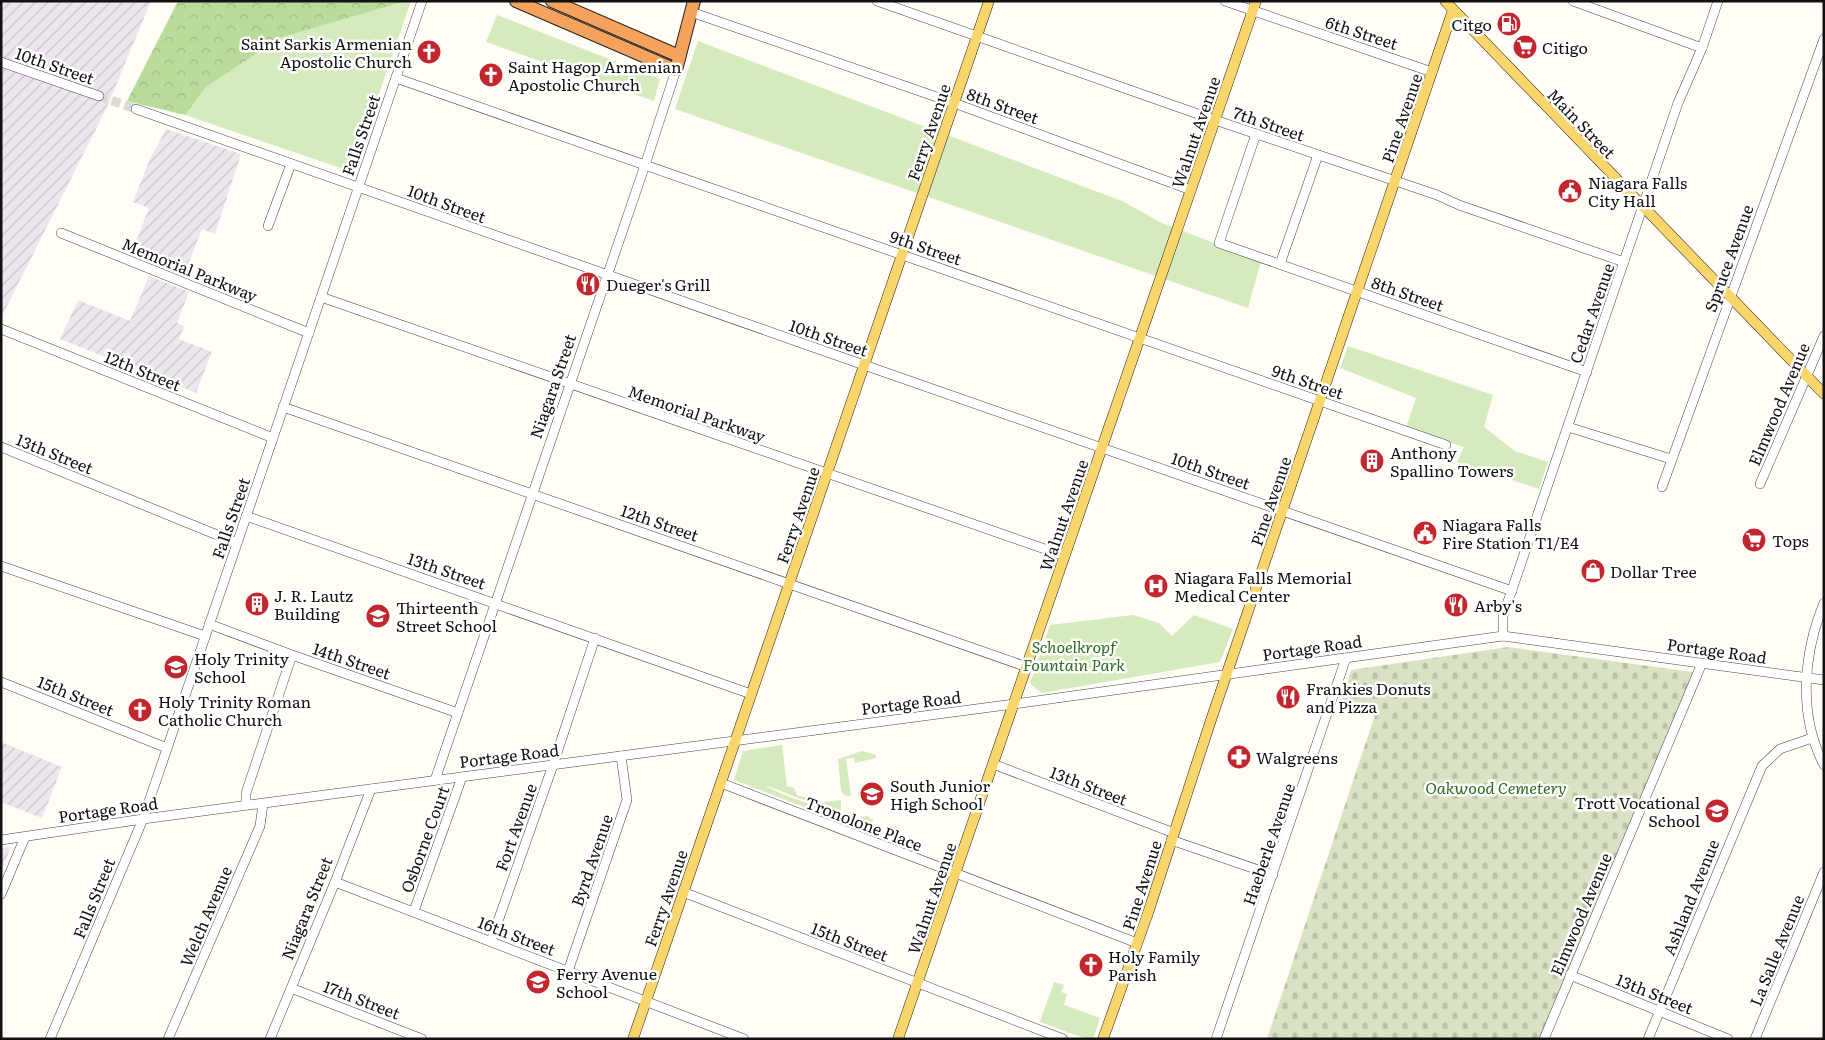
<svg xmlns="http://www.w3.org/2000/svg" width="1825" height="1040" viewBox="0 0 1825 1040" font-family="Literata,serif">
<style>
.industrial{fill:url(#industrial-furrows)}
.green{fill:#d5ebbd}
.forest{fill:url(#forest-crowns)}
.cemetery{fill:url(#cemetery-stones)}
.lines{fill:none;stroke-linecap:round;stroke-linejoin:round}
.minor-tunnel{stroke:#dbdad3;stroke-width:9;stroke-dasharray:9 4.5;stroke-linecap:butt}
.minor-casing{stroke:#444;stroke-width:10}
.major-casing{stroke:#222;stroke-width:11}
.highway-casing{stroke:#222;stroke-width:14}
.minor{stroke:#fff;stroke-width:9}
.major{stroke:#f9d66b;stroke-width:10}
.highway{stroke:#f5a25d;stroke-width:12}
.labels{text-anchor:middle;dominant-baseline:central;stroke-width:5;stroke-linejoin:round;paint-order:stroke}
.poi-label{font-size:16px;fill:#111;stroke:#fff;text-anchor:start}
.street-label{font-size:16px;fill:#111;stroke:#fff}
.park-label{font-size:16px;font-style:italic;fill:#2f6b1f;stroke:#fff}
</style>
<defs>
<pattern id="industrial-furrows" width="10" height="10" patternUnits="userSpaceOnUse" patternTransform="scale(1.25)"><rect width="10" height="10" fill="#eee6ef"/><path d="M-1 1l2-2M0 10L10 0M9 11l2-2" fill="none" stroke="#cbc4cc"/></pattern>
<pattern id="forest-crowns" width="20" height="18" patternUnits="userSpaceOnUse" patternTransform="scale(1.25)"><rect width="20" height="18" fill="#b9dc9c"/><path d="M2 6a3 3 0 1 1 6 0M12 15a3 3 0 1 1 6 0" fill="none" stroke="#9ebc85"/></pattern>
<pattern id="cemetery-stones" width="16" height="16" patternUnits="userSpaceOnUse" patternTransform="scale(1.25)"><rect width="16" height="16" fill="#d9e3c4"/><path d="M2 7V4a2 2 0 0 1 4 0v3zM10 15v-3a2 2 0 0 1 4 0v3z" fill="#b9c2a7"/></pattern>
</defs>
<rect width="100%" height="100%" fill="#fffdf5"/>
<g class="industrial">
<path d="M1 1H151L107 107 1 318Z"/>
<path d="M166 129 241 154 215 234 202 229 185 273 132 252 149 208 133 202 149 161Z"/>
<path d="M149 276 189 292 177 323 184 326 179 339 212 352 196 393 60 339 78 300 130 321Z"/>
<path d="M1 742 62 767 42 818 1 802Z"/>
<path d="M11 847 1 871V848Z"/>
</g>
<g class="green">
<path d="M406 1H411L352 172 185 115 206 87 280 38Z"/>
<path d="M497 15 660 79 654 101 486 42Z"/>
<path d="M698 41 1122 201 1162 223 1261 261 1248 308 675 109Z"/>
<path d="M1348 346 1493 395 1484 427 1515 451 1548 462 1539 489 1457 462 1464 447 1406 428 1416 398 1340 368Z"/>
<path d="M1133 615 1159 623 1172 636 1194 615 1233 629 1220 662 1042 693 1030 684 1050 625Z"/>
<path d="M782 745 787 786 794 788 797 795 816 801C797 802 781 788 765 786L782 794 809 804 841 800V814L838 820 734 780 743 751Z"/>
<path d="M862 751 876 755V758L855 763 854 758 846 759 851 796C845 796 843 795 841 790L838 759Z"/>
<path d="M853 812 854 817 869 816 870 819H873L872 826 867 824 865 830 841 821 844 813Z"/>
<path d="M1054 982 1064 985 1061 992 1067 994 1064 1005 1100 1018 1093 1039H1087L1040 1022Z"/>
</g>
<path class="forest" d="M178 1H406L280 38 206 87 185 115 127 101Z"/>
<path class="cemetery" d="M1508 647 1693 672 1540 1039H1267L1375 715 1341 703 1351 670Z"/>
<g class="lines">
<path class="minor-tunnel" d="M99 96 136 109"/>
<defs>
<g id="minor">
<path d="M877 1 1215 120 1437 195 1459 205 1624 262"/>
<path d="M1225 1 1432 72"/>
<path d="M1573 1 1702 48"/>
<path d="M691 12 954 103 1191 190"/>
<path d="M1 62 99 96"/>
<path d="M396 78 1446 445"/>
<path d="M136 109 864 365 1512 591"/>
<path d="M1256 134 1219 243 1587 372"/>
<path d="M268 226 291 164"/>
<path d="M61 233 309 333"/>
<path d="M1280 264 1318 155"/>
<path d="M321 297 1065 556"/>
<path d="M1 329 273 438"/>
<path d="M283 407 1027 667"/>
<path d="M1568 427 1671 459"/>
<path d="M1 447 237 543"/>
<path d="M1760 484 1824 336"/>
<path d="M1662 487 1824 39"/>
<path d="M246 516 751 694"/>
<path d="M1 566 205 636"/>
<path d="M1824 603C1803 654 1798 715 1824 765"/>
<path d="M209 624 292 655 458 713"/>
<path d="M1503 636V616L1678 103 1702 48 1718 1"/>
<path d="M1 682 167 748"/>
<path d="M993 764 1174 833"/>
<path d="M435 780 645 165 676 70"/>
<path d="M721 783 1137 943"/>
<path d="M246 805V793L292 655"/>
<path d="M1 840 143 819 1014 704 1503 636 1824 680"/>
<path d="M1171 840 1273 875"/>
<path d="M335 882 744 1039"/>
<path d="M683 892 1063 1039"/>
<path d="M1 894 25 837"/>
<path d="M414 911 462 777"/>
<path d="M491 941 553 765 595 638"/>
<path d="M568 971 627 800 621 756"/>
<path d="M1570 975 1728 1039"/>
<path d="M291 988 422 1039"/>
<path d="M50 1039 143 819 422 1"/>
<path d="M168 1039 260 826 263 804"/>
<path d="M270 1039 335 882 371 789"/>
<path d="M1216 1039 1346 658"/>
<path d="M1544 1039 1702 663"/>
<path d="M1648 1039 1762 766 1780 749 1812 738"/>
<path d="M1755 1039 1824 872"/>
</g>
<g id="major">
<path d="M1445 1 1824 394"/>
<path d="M633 1039 989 1"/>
<path d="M898 1039 1256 1"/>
<path d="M1103 1039 1148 913 1211 720 1453 10"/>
</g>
<g id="highway">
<path d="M516 1 676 70 694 1"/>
<path d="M552 1 679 56"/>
</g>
</defs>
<use href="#minor" class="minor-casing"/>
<use href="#major" class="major-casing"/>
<use href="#highway" class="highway-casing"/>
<use href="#minor" class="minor"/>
<use href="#major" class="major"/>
<use href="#highway" class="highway"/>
</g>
<defs>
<symbol id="fuel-disc" viewBox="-11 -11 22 22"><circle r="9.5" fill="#c4262e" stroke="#fff"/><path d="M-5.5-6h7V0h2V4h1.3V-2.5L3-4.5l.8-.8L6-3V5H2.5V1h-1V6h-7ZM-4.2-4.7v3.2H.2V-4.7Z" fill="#fff"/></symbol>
<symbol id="supermarket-disc" viewBox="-11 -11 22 22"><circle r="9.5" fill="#c4262e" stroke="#fff"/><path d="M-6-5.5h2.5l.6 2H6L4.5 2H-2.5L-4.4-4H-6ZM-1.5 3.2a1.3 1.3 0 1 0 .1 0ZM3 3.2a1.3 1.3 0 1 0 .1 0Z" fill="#fff"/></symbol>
<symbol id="church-disc" viewBox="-11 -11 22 22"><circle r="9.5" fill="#c4262e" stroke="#fff"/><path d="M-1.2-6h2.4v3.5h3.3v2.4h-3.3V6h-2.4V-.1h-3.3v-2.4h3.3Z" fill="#fff"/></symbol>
<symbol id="civic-disc" viewBox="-11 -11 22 22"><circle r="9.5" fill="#c4262e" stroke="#fff"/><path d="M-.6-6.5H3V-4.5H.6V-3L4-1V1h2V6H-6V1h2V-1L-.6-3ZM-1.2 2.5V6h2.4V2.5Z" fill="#fff"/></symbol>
<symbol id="restaurant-disc" viewBox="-11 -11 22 22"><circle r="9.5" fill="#c4262e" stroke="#fff"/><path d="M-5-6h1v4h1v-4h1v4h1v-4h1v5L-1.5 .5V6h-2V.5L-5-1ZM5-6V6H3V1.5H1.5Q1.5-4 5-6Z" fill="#fff"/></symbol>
<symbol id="building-disc" viewBox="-11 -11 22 22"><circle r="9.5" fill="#c4262e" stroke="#fff"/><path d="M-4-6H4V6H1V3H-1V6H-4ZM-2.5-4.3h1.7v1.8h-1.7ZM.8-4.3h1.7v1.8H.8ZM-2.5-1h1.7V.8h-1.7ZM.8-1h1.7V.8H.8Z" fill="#fff"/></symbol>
<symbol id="shop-disc" viewBox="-11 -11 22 22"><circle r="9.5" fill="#c4262e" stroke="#fff"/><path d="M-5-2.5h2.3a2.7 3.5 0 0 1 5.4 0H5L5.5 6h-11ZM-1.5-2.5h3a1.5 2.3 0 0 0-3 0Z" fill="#fff"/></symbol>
<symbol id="hospital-disc" viewBox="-11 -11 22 22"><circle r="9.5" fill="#c4262e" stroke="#fff"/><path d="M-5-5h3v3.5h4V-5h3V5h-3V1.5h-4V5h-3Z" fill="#fff"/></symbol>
<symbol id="school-disc" viewBox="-11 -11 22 22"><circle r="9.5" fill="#c4262e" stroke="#fff"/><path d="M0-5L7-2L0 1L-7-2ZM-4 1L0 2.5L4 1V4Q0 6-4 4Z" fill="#fff"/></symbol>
<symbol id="pharmacy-disc" viewBox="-11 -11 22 22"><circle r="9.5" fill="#c4262e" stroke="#fff"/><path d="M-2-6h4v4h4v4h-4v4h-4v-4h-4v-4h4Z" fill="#fff"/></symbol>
</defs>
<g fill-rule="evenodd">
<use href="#fuel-disc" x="1495" y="10" width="28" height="28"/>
<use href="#supermarket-disc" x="1511" y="33" width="28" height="28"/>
<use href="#church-disc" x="415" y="38" width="28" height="28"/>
<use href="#church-disc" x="477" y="61" width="28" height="28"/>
<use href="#civic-disc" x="1556" y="177" width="28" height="28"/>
<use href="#restaurant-disc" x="574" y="270" width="28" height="28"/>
<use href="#building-disc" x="1358" y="447" width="28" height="28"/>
<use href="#civic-disc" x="1411" y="519" width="28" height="28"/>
<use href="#supermarket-disc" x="1740" y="526" width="28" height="28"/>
<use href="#shop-disc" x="1579" y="557" width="28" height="28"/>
<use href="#hospital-disc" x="1142" y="572" width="28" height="28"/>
<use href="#building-disc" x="243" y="590" width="28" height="28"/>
<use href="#restaurant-disc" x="1442" y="591" width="28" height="28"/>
<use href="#school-disc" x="364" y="602" width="28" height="28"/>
<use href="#school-disc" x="162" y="653" width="28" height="28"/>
<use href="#restaurant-disc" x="1274" y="683" width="28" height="28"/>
<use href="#church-disc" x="126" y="696" width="28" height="28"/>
<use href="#pharmacy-disc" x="1225" y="743" width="28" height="28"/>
<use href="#school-disc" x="858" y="780" width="28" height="28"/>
<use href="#school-disc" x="1703" y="797" width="28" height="28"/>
<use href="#church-disc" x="1077" y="951" width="28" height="28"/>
<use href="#school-disc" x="524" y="968" width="28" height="28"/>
</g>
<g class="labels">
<g class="poi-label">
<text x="1492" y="24" text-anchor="end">Citgo</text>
<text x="412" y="43" text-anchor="end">Saint Sarkis Armenian<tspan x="412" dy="18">Apostolic Church</tspan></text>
<text x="1542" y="47">Citigo</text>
<text x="508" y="66">Saint Hagop Armenian<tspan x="508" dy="18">Apostolic Church</tspan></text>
<text x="1588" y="182">Niagara Falls<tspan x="1588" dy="18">City Hall</tspan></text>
<text x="606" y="284">Dueger's Grill</text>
<text x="1390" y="452">Anthony<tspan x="1390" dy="18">Spallino Towers</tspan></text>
<text x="1442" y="524">Niagara Falls<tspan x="1442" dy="18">Fire Station T1/E4</tspan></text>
<text x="1772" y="540">Tops</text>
<text x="1610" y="571">Dollar Tree</text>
<text x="1174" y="577">Niagara Falls Memorial<tspan x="1174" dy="18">Medical Center</tspan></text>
<text x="274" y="595">J. R. Lautz<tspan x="274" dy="18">Building</tspan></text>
<text x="1474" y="605">Arby's</text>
<text x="396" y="607">Thirteenth<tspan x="396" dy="18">Street School</tspan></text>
<text x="194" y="658">Holy Trinity<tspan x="194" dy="18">School</tspan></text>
<text x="1306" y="688">Frankies Donuts<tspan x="1306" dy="18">and Pizza</tspan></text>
<text x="158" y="701">Holy Trinity Roman<tspan x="158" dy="18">Catholic Church</tspan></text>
<text x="1256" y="757">Walgreens</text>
<text x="890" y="785">South Junior<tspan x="890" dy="18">High School</tspan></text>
<text x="1700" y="802" text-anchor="end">Trott Vocational<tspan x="1700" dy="18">School</tspan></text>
<text x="1108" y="956">Holy Family<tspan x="1108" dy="18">Parish</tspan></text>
<text x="556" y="973">Ferry Avenue<tspan x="556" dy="18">School</tspan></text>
</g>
<g class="street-label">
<text transform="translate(1362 32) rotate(18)">6th Street</text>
<text transform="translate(55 65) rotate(19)">10th Street</text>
<text transform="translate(1003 105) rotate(20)">8th Street</text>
<text transform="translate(1401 118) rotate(-71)">Pine Avenue</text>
<text transform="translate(1269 123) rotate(19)">7th Street</text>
<text transform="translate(1582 123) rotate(46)">Main Street</text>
<text transform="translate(928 132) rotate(-71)">Ferry Avenue</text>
<text transform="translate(1195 132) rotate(-71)">Walnut Avenue</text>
<text transform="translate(360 135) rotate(-71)">Falls Street</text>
<text transform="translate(447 203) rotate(20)">10th Street</text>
<text transform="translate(926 247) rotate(19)">9th Street</text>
<text transform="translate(1728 258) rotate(-70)">Spruce Avenue</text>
<text transform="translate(190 269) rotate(22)">Memorial Parkway</text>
<text transform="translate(1408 293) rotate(19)">8th Street</text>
<text transform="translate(1591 313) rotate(-71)">Cedar Avenue</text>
<text transform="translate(829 337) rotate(19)">10th Street</text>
<text transform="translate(143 370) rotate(22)">12th Street</text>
<text transform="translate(1308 381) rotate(19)">9th Street</text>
<text transform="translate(552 386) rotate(-71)">Niagara Street</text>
<text transform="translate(1778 404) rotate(-67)">Elmwood Avenue</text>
<text transform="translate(697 413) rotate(19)">Memorial Parkway</text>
<text transform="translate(55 453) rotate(22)">13th Street</text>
<text transform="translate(1211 470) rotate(19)">10th Street</text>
<text transform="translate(1270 501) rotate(-71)">Pine Avenue</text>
<text transform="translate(797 515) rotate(-71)">Ferry Avenue</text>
<text transform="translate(1063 515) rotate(-71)">Walnut Avenue</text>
<text transform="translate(230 518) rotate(-71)">Falls Street</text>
<text transform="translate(660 522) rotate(19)">12th Street</text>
<text transform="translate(447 570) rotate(19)">13th Street</text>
<text transform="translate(1312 647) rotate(-8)">Portage Road</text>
<text transform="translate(1717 650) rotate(8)">Portage Road</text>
<text transform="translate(352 660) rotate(19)">14th Street</text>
<text transform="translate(76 695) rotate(22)">15th Street</text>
<text transform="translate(911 702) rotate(-7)">Portage Road</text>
<text transform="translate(509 755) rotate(-7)">Portage Road</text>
<text transform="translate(1089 785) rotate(21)">13th Street</text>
<text transform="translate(108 809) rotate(-8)">Portage Road</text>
<text transform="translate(864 823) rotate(21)">Tronolone Place</text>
<text transform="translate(515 827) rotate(-70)">Fort Avenue</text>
<text transform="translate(424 839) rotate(-70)">Osborne Court</text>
<text transform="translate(1268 844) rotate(-71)">Haeberle Avenue</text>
<text transform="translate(591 860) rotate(-71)">Byrd Avenue</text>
<text transform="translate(1141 885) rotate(-72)">Pine Avenue</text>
<text transform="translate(1690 897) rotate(-68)">Ashland Avenue</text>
<text transform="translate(93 898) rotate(-68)">Falls Street</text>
<text transform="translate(665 898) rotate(-71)">Ferry Avenue</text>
<text transform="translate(931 898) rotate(-71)">Walnut Avenue</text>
<text transform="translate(306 908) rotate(-68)">Niagara Street</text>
<text transform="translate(1580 914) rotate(-67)">Elmwood Avenue</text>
<text transform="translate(205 916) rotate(-67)">Welch Avenue</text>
<text transform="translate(517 935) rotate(21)">16th Street</text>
<text transform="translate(850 941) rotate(21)">15th Street</text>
<text transform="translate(1776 950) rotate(-68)">La Salle Avenue</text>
<text transform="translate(1655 993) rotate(22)">13th Street</text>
<text transform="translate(362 999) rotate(21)">17th Street</text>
</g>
<g class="park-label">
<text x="1074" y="646">Schoelkropf<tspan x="1074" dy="18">Fountain Park</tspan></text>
<text x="1496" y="787">Oakwood Cemetery</text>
</g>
</g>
<rect width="1825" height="1040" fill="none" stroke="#111111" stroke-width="5"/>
</svg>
